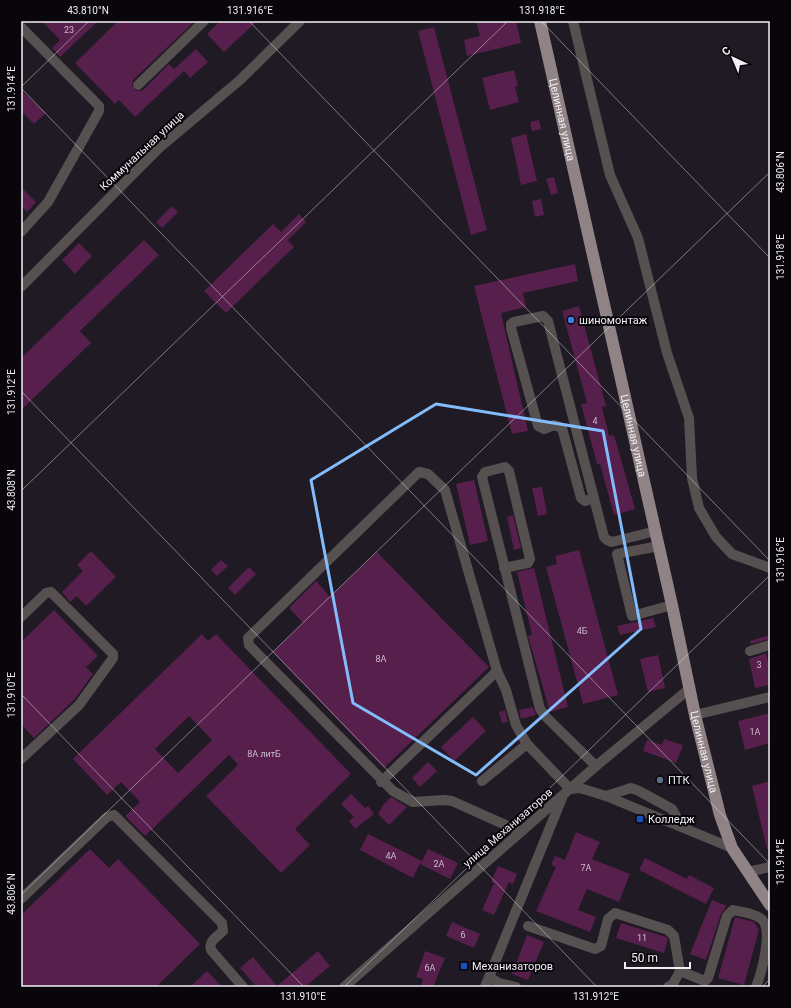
<svg xmlns="http://www.w3.org/2000/svg" width="791" height="1008" viewBox="0 0 791 1008" font-family="Roboto,sans-serif">
<style>
.building{fill:#571f4c;fill-rule:evenodd}
.lines{fill:none;stroke-linecap:round;stroke-linejoin:round}
.minor{stroke:#565051;stroke-width:10}
.major{stroke:#908385;stroke-width:12}
.marked{fill:none;stroke:#83bcfb;stroke-width:3;stroke-linejoin:round}
.ticks{fill:none;stroke:#f2eff5;stroke-width:1;stroke-opacity:0.45}
.shop-dot{fill:#3f7fe0;stroke:#08060a;stroke-width:1.5}
.service-dot{fill:#5c6f8a;stroke:#08060a;stroke-width:1.5}
.transit-dot{fill:#1a4fb4;stroke:#08060a;stroke-width:1.5}
.labels{text-anchor:middle;dominant-baseline:central;stroke-width:4;stroke-linejoin:round;paint-order:stroke}
.number-label{font-size:9px;fill:#cbbbcb}
.street-label{font-size:11px;fill:#f2eff5;stroke:#08060a}
.poi-label{font-size:11px;fill:#f2eff5;stroke:#08060a;text-anchor:start}
.neatline{fill:none;stroke:#f2eff5;stroke-width:1.5}
.ticks-label{font-size:10px;text-anchor:middle;fill:#f2eff5}
</style>
<rect width="100%" height="100%" fill="#1f1a23"/>
<g class="building">
<path d="M42 21H98L60 57 52 48 60 40Z"/>
<path d="M118 21H195L133 80 132 86 136 91 143 90 169 64 174 69 196 49 208 62 190 78 184 71 135 117 119 100 115 104 75 63Z"/>
<path d="M220 21H257L224 52 207 34Z"/>
<path d="M476 21H516L521 43 467 56 464 40 480 36Z"/>
<path d="M434 27 487 230 471 235 418 31Z"/>
<path d="M514 70 518 86 515 87 519 102 490 110 482 78Z"/>
<path d="M21 90 46 113 34 124 21 111Z"/>
<path d="M539 120 541 129 532 131 530 122Z"/>
<path d="M526 134 537 181 521 185 511 138Z"/>
<path d="M554 177 558 193 551 195 546 179Z"/>
<path d="M21 187 36 202 27 212 21 206Z"/>
<path d="M541 199 544 215 535 217 532 201Z"/>
<path d="M172 206 178 212 162 228 156 222Z"/>
<path d="M299 214 306 222 288 240 294 247 226 313 204 291 273 224 281 232Z"/>
<path d="M144 240 159 255 80 331 91 343 21 410V358Z"/>
<path d="M79 243 92 256 75 274 62 260Z"/>
<path d="M575 264 578 281 523 293 526 307 501 313 528 431 512 434 474 286Z"/>
<path d="M579 306 606 406 602 407 609 436 614 435 635 509 614 515 600 464H597L581 404 587 403 562 311Z"/>
<path d="M474 480 488 541 470 545 456 484Z"/>
<path d="M542 487 547 514 538 516 532 488Z"/>
<path d="M513 515 521 548 514 550 507 517Z"/>
<path d="M579 550 618 695 583 704 546 567 557 564 555 556Z"/>
<path d="M91 551 116 577 86 606 77 596 70 602 62 592 83 571 77 565Z"/>
<path d="M377 552 489 667 384 768 273 652 303 623 289 608 316 581 330 597Z"/>
<path d="M221 560 228 566 217 576 211 570Z"/>
<path d="M249 567 256 574 235 595 228 588Z"/>
<path d="M534 568 568 707 550 712 528 636 532 635 517 572Z"/>
<path d="M54 610 98 656 86 667 93 674 74 700 34 738 21 724V642Z"/>
<path d="M653 618 656 627 620 635 617 626Z"/>
<path d="M202 634 208 641 216 634 351 774 295 829 310 845 281 873 206 796 238 765 229 755 145 836 125 816 140 802 121 782 107 795 73 759ZM189 716 212 740 178 773 155 749Z"/>
<path d="M770 635V639L751 644 750 641Z"/>
<path d="M766 653 770 672V685L755 688 749 659Z"/>
<path d="M658 655 665 688 648 692 640 659Z"/>
<path d="M533 707 536 715 521 719 519 710Z"/>
<path d="M505 710 508 722 502 723 499 712Z"/>
<path d="M770 713V743L745 750 738 721Z"/>
<path d="M473 717 486 731 454 761 441 747Z"/>
<path d="M664 739 683 745 676 763 643 751 647 740 662 745Z"/>
<path d="M428 762 437 771 420 787 412 778Z"/>
<path d="M770 781V849H767L752 786Z"/>
<path d="M351 794 365 808 368 806 374 814 355 829 349 821 354 817 341 804Z"/>
<path d="M391 797 407 807 389 825 378 814 383 805Z"/>
<path d="M576 832 600 842 592 859 630 874 619 902 587 889 578 910 596 917 590 932 536 911 556 867 551 865 555 856 565 860Z"/>
<path d="M368 834 422 861 428 849 458 863 450 879 420 864 421 861 413 878 360 850Z"/>
<path d="M90 849 109 868 118 859 200 944 156 987H21V915Z"/>
<path d="M645 858 687 879 689 875 714 888 706 904 639 870Z"/>
<path d="M498 866 517 874 513 884 509 882 494 915 482 910 494 883 491 882Z"/>
<path d="M712 900 727 906 721 914 706 960 690 954Z"/>
<path d="M735 917 754 922 759 930 744 985 718 978Z"/>
<path d="M452 922 480 934 474 948 446 936Z"/>
<path d="M621 923 666 937 668 939 664 953 616 938Z"/>
<path d="M527 935 544 942 528 980 512 974Z"/>
<path d="M318 951 330 966 305 987H257L240 968 253 957 277 986Z"/>
<path d="M425 951 445 958 433 987H421L423 979 416 977Z"/>
<path d="M207 971 222 987H190Z"/>
</g>
<g class="lines">
<g class="minor">
<path d="M573 21 610 175 638 238 667 353 689 418 692 478 699 508 716 537 732 554 770 568"/>
<path d="M21 27 99 106V111L48 202 21 232"/>
<path d="M138 85 204 21"/>
<path d="M21 287 158 149 240 80 300 21"/>
<path d="M594 498 585 501 581 498 562 428 554 425 544 429 538 426 511 328V324L514 322 543 316 548 321 604 537 607 540 612 542 656 531"/>
<path d="M659 546 617 554 632 616 672 605"/>
<path d="M504 568 528 563 530 559 509 471 505 467 485 472 482 477 540 709 546 717 596 766"/>
<path d="M21 617 46 593 51 592 113 654V658L79 705 21 759"/>
<path d="M750 651 770 645"/>
<path d="M695 715 770 697"/>
<path d="M482 781 527 744"/>
<path d="M381 782 497 671"/>
<path d="M606 796 631 788 639 791 672 809 682 827"/>
<path d="M521 832 452 801 444 800 413 802 393 791 249 645 248 638 419 472 428 474 445 490 497 671 506 690 516 725 527 744 570 789 580 788 606 796 732 848"/>
<path d="M747 872 770 867"/>
<path d="M21 899 107 817 114 815 222 923 223 931C217 937 208 941 211 950L243 987"/>
<path d="M528 926 595 949 601 946 608 919 615 913 668 930 674 936 680 971"/>
<path d="M489 977 499 983 516 987"/>
<path d="M344 987 596 766 689 689"/>
<path d="M485 987 562 798"/>
<path d="M668 987 673 984 680 971 705 981 708 978 727 916 733 910C741 912 753 913 760 918 775 927 761 974 756 987"/>
</g>
<path class="major" id="s1" d="M540 21 672 605 695 715 720 815 732 848 770 905"/>
</g>
<path class="marked" d="M436 404 603 431 641 629 476 775 353 703 311 480Z"/>
<path class="ticks" d="M249 21 770 561M541 21 770 258M21 87 89 21M21 88 770 864M21 391 597 987M21 491 508 21M21 694 304 987M21 895 770 172M344 987 770 575M762 987 770 979"/>
<circle class="shop-dot" cx="571" cy="320" r="4"/>
<circle class="service-dot" cx="660" cy="780" r="4"/>
<g class="transit-dot">
<rect x="636" y="815" width="8" height="8" rx="2"/>
<rect x="460" y="962" width="8" height="8" rx="2"/>
</g>
<g class="labels">
<g class="number-label">
<text x="69" y="30">23</text>
<text x="595" y="421">4</text>
<text x="582" y="631">4Б</text>
<text x="381" y="659">8А</text>
<text x="759" y="665">3</text>
<text x="755" y="732">1А</text>
<text x="264" y="754">8А литБ</text>
<text x="391" y="856">4А</text>
<text x="439" y="864">2А</text>
<text x="586" y="868">7А</text>
<text x="463" y="935">6</text>
<text x="642" y="938">11</text>
<text x="430" y="968">6А</text>
</g>
<g class="street-label">
<text stroke="none"><textPath href="#s1" startOffset="101">Целинная улица</textPath></text>
<text transform="translate(142 151) rotate(-43)">Коммунальная улица</text>
<text stroke="none"><textPath href="#s1" startOffset="425">Целинная улица</textPath></text>
<text stroke="none"><textPath href="#s1" startOffset="749">Целинная улица</textPath></text>
<text transform="translate(508 828) rotate(-41)">улица Механизаторов</text>
</g>
<g class="poi-label">
<text x="579" y="320">шиномонтаж</text>
<text x="668" y="780">ПТК</text>
<text x="648" y="819">Колледж</text>
<text x="472" y="966">Механизаторов</text>
</g>
</g>
<rect width="791" height="1008" fill="none" stroke="#08060a" stroke-width="44"/>
<g transform="translate(733 58) rotate(316)" stroke="#08060a" stroke-width="3" paint-order="stroke">
<path d="M0-3L7 15L0 10L-7 15Z" fill="#f2eff5"/>
<text y="-6" font-size="11" font-weight="bold" text-anchor="middle" fill="#f2eff5">С</text>
</g>
<path d="M625 962v6h65v-6" fill="none" stroke="#f2eff5" stroke-width="2"/>
<text x="631" y="962" font-size="12" fill="#f2eff5" stroke="#08060a" stroke-width="3" paint-order="stroke">50 m</text>
<rect x="22" y="22" width="747" height="964" class="neatline"/>
<g class="ticks-label">
<text x="88" y="14">43.810°N</text>
<text x="250" y="14">131.916°E</text>
<text x="542" y="14">131.918°E</text>
<text transform="translate(11 89) rotate(-90)" y="4">131.914°E</text>
<text transform="translate(780 172) rotate(-90)" y="4">43.806°N</text>
<text transform="translate(780 257) rotate(-90)" y="4">131.918°E</text>
<text transform="translate(11 392) rotate(-90)" y="4">131.912°E</text>
<text transform="translate(11 490) rotate(-90)" y="4">43.808°N</text>
<text transform="translate(780 560) rotate(-90)" y="4">131.916°E</text>
<text transform="translate(11 695) rotate(-90)" y="4">131.910°E</text>
<text transform="translate(780 862) rotate(-90)" y="4">131.914°E</text>
<text transform="translate(11 894) rotate(-90)" y="4">43.806°N</text>
<text x="303" y="1000">131.910°E</text>
<text x="596" y="1000">131.912°E</text>
</g>
</svg>
